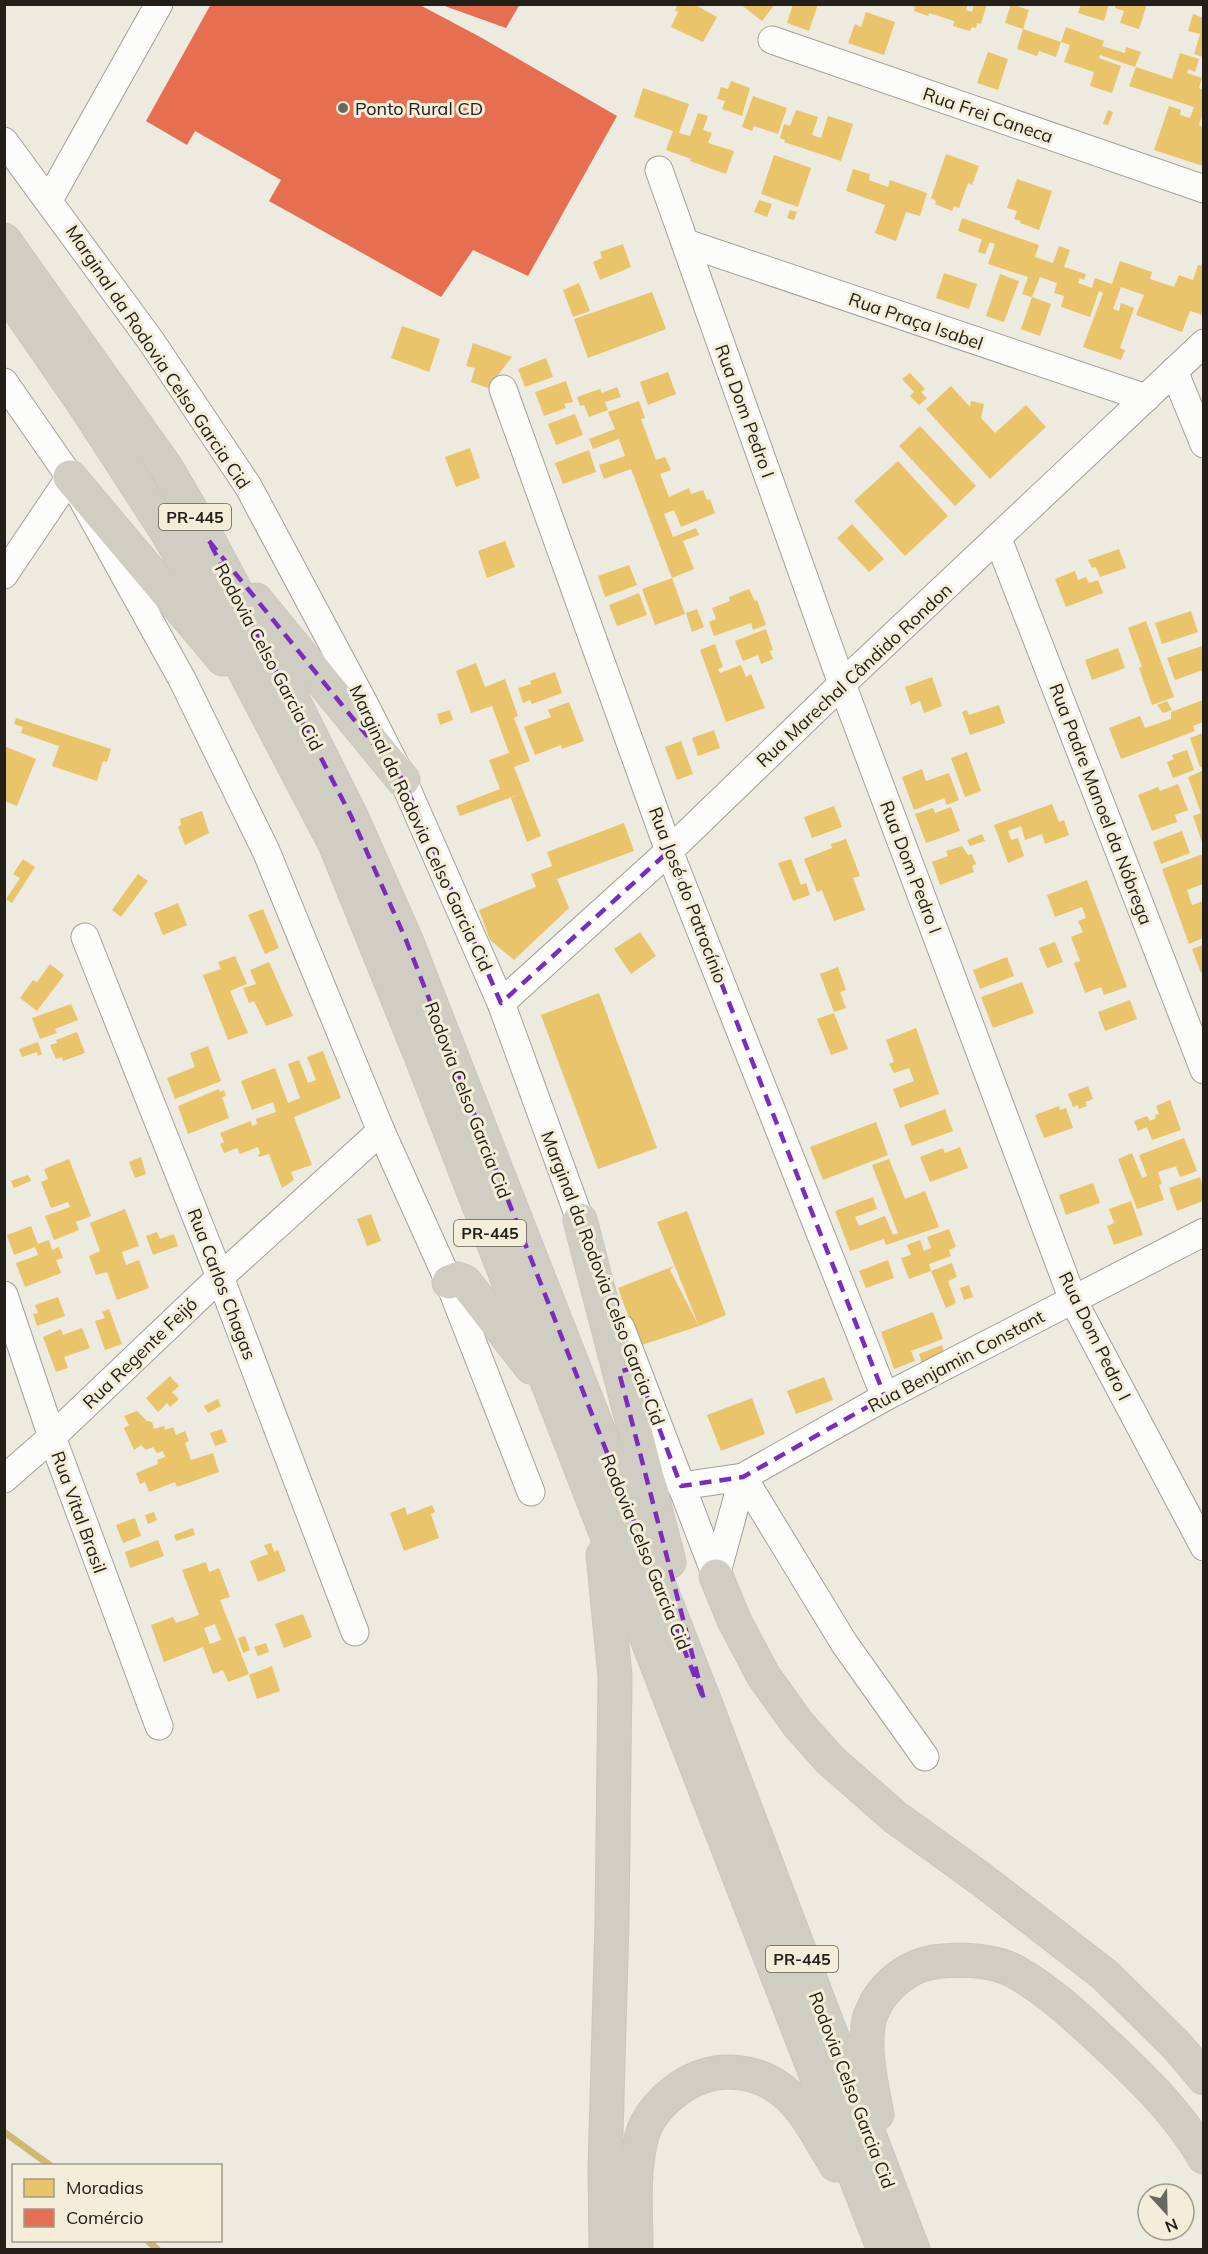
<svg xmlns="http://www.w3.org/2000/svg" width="1208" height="2254" viewBox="0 0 1208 2254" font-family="Mulish,sans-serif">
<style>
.homes{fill:#e9c46a;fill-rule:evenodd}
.shops{fill:#e76f51}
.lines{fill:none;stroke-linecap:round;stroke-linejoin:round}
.stream{stroke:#cdb970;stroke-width:7}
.minor-casing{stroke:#a3a098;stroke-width:29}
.highway-casing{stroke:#c8c7c1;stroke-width:35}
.minor{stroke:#fcfcfa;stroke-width:27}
.highway{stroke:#d0cdc2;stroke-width:33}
.marked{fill:none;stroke:#7b2cbf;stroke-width:4.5;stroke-dasharray:12 8;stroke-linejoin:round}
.poi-dot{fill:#69675e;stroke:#f3edd9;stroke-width:2}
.labels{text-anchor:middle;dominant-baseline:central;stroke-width:6;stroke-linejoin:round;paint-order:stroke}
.shield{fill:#f3edd9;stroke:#615e53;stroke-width:1.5}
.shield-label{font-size:16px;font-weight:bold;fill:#222019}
.poi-label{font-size:18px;fill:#222019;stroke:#f3edd9;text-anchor:start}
.street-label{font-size:18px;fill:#222019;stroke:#f3edd9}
</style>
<rect width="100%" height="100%" fill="#edeadf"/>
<g class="homes">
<path d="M678 4H694L717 17 703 42 671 27 678 12 675 10Z"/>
<path d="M740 4H775L762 21Z"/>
<path d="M793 4H818L809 31 787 23Z"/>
<path d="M908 4H968L966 10 972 12 974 4H987L981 24 977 23 976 28 972 27 970 31 953 26 954 21 929 13 928 16 914 11 915 7Z"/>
<path d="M1011 4 1029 10 1023 29 1005 23Z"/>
<path d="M1081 4H1109L1104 21 1078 13Z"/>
<path d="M1116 4H1147L1139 29 1120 23 1124 11 1115 8Z"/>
<path d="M866 12 895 22 884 55 848 43 855 24 861 27Z"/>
<path d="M1193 14 1203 18V57L1194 54 1200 34 1188 31Z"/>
<path d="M1066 27 1104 41 1102 46 1125 53 1126 47 1141 52 1135 67 1100 55 1099 58 1121 66 1112 93 1090 86 1094 72 1064 62 1070 45 1061 42Z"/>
<path d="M1023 29 1061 42 1056 57 1039 51 1037 56 1017 49Z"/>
<path d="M988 52 1008 59 998 90 977 83Z"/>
<path d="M1180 53 1199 59 1195 72 1189 69 1187 73 1202 78 1199 88 1203 90V113L1199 125 1203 127V166L1154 150 1169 106 1181 110 1180 115 1190 118 1194 107 1129 86 1136 67 1172 79Z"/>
<path d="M731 81 750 88 742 116 722 109 725 101 717 99 721 87 728 89Z"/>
<path d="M643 88 689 104 679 133 690 136 698 113 708 116 703 130 712 133 708 143 734 151 726 174 690 161 691 159 666 150 673 131 634 117Z"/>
<path d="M753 96 787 108 778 134 754 126 752 131 742 127Z"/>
<path d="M796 110 818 117 812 135 821 138 828 116 853 124 841 161 784 142 785 140 780 138 784 124 790 126Z"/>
<path d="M1108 110 1113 112 1108 125 1103 124Z"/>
<path d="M946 154 979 166 972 185 968 183 959 208 954 206 952 211 935 204 936 201 931 198Z"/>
<path d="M774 155 811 168 798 207 761 194Z"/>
<path d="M853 169 870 174 869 180 888 187 890 180 927 193 920 216 906 212 896 241 875 233 885 205 846 191Z"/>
<path d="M1017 179 1052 191 1039 230 1020 223 1021 221 1014 219 1017 211 1007 208Z"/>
<path d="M759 200 772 204 767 217 754 212Z"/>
<path d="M790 210 797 212 794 220 787 218Z"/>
<path d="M962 218 1039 245 1035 257 1053 263 1059 246 1070 250 1064 267 1086 274 1084 280 1080 278 1078 283 1092 288 1095 278 1112 284 1120 261 1152 272 1150 279 1174 287 1179 275 1193 280 1198 265 1201 266 1203 261V315L1190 311 1182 332 1136 315 1144 295 1121 287 1113 309 1119 311 1121 303 1134 308 1120 348 1125 350 1121 360 1083 347 1103 293 1099 291 1090 317 1061 307 1064 296 1054 293 1057 283 1040 277 1032 297 1022 294 1028 277 988 264 995 244 958 231Z"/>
<path d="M982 239 990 242 985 254 978 252Z"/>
<path d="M623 244 631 267 600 280 593 262 602 258 600 252Z"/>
<path d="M944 273 977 284 969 309 936 298Z"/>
<path d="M1000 274 1019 281 1004 322 986 316Z"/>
<path d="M579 283 590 311 573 317 563 290Z"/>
<path d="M652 292 666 329 588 358 574 319Z"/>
<path d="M1032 297 1051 304 1040 336 1021 329Z"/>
<path d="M402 326 440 339 429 372 391 358Z"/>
<path d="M473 343 512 357 488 388 471 382 475 368 466 366Z"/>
<path d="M546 358 553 377 525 387 518 369Z"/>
<path d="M668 372 676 394 648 405 640 382Z"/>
<path d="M910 373 925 389 921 392 927 398 919 405 910 396 914 392 902 379Z"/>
<path d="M566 381 573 402 564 404 566 408 544 416 535 392Z"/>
<path d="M951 386 970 407 971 401 984 404 981 418 995 433 1026 405 1046 427 990 479 926 409Z"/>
<path d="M617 387 621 397 605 402 608 410 589 417 584 405 580 406 577 397 600 389 602 393Z"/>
<path d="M639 401 645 418 641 419 656 460 665 457 671 470 660 474 669 497 689 488 691 494 703 490 707 500 710 499 715 513 681 527 674 510 664 514 673 537 696 528 699 535 683 541 694 569 672 578 631 469 604 479 599 465 625 456 619 439 593 449 589 439 615 429 608 412Z"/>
<path d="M575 414 583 435 556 445 548 424Z"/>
<path d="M920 426 976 486 955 506 899 446Z"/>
<path d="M470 448 480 478 456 487 445 457Z"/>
<path d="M589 450 596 472 563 484 555 463Z"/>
<path d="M898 461 948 516 905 556 854 501Z"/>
<path d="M852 524 884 559 869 572 837 538Z"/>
<path d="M505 541 515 567 487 578 478 551Z"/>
<path d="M1119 549 1126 568 1100 577 1096 567 1092 568 1088 560Z"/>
<path d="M629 565 637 585 605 597 598 576Z"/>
<path d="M1075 571 1078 580 1086 577 1089 583 1098 580 1103 593 1066 607 1055 579Z"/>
<path d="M672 578 685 614 655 625 642 589Z"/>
<path d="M749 589 755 601 757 600 766 625 753 630 751 623 714 636 709 622 716 619 712 608 730 601 729 597Z"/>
<path d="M639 593 647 615 617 626 609 605Z"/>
<path d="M697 609 704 627 692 632 686 613Z"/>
<path d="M1191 611 1198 632 1162 644 1155 623Z"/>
<path d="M1146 621 1174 697 1152 705 1139 668 1142 667 1128 628Z"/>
<path d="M766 629 773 650 770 651 773 659 761 664 758 655 743 661 735 641Z"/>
<path d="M715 644 723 667 718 669 720 673 741 665 746 677 751 674 765 708 726 722 700 650Z"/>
<path d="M1202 646 1203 670 1175 680 1167 658Z"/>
<path d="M1118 648 1125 668 1092 680 1085 660Z"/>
<path d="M476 663 485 687 505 679 518 716 514 718 530 761 514 767 541 836 527 842 511 798 520 794 460 816 456 806 500 789 489 760 509 753 492 706 471 713 456 671Z"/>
<path d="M555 672 562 693 532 704 530 700 523 703 518 688 531 684 530 681Z"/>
<path d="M932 677 942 706 924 713 920 701 911 705 905 687Z"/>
<path d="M1203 700V722L1193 726 1195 731 1121 759 1109 728 1140 716 1145 728 1171 719V712Z"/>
<path d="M1167 701 1172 710 1163 713 1157 705Z"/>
<path d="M569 702 584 741 562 749 561 745 535 755 524 727 551 717 548 710Z"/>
<path d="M999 705 1005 723 970 735 962 712 967 710 969 715Z"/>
<path d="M450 710 453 720 440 725 437 714Z"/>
<path d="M16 718 111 749 107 762 103 761 97 781 52 766 59 746 21 733 23 727 14 724Z"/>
<path d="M714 730 720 748 698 756 692 738Z"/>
<path d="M1203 733V766L1200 767 1190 738Z"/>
<path d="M681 741 693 774 677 780 665 747Z"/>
<path d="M4 746 36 759 17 806 4 801Z"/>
<path d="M1187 750 1194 770 1173 778 1167 762 1174 759 1172 755Z"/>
<path d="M967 752 981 791 965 797 951 758Z"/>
<path d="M922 769 926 781 949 773 959 800 947 805 944 798 914 810 902 777Z"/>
<path d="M1202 771 1203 775V845L1193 816 1201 813 1188 777Z"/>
<path d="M1178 784 1188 810 1175 815 1177 822 1152 831 1138 795 1158 787 1160 791Z"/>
<path d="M1052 804 1059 822 1064 820 1069 835 1045 844 1042 834 1025 840 1021 826 1008 831 1011 840 1018 838 1024 856 1008 863 994 825Z"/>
<path d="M834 806 842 827 812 838 804 817Z"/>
<path d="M951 807 960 831 926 843 915 814 933 808 935 813Z"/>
<path d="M202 811 209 833 185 845 178 827 181 825 180 819Z"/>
<path d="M624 823 634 851 557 879 569 908 514 960 490 940 479 910 536 887 531 874 552 866 547 852Z"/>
<path d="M1182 831 1190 853 1161 864 1153 842Z"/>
<path d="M982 834 985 841 970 846 967 840Z"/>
<path d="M846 839 860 876 853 878 865 910 834 921 822 890 817 892 804 859 832 848 831 844Z"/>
<path d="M962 846 968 855 972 854 976 864 972 866 974 872 940 885 932 862 948 856 946 851Z"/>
<path d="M1203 854V884L1187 890 1192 905 1203 901V938L1189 944 1162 869Z"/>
<path d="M23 859 35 867 12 903 6 899 20 878 13 874Z"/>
<path d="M791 859 801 885 806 883 810 895 793 901 778 863Z"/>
<path d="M138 874 148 881 121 917 112 910Z"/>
<path d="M1087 880 1127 987 1104 995 1101 987 1085 993 1074 963 1080 961 1071 937 1083 932 1078 921 1086 918 1082 907 1055 917 1047 895Z"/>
<path d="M178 903 187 925 163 935 154 913Z"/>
<path d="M263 909 279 948 265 954 248 915Z"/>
<path d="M640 932 656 956 631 974 614 949Z"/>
<path d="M1055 942 1063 962 1047 968 1039 948Z"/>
<path d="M1203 945V972L1201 973 1192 949Z"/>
<path d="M235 956 247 984 230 991 248 1033 228 1040 203 975 221 969 218 962Z"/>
<path d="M1007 957 1014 976 980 989 973 970Z"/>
<path d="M269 962 293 1016 266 1026 254 1001 249 1003 243 988 256 984 250 970Z"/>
<path d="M50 964 64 975 37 1011 20 998 33 980 37 982Z"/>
<path d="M838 967 846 990 840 992 846 1008 834 1012 820 974Z"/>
<path d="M1022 982 1034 1013 993 1028 981 997Z"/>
<path d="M599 993 657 1148 598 1169 541 1015Z"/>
<path d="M1130 1000 1137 1019 1105 1031 1098 1012Z"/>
<path d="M71 1004 78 1020 55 1029 57 1033 40 1039 32 1018Z"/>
<path d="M834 1013 848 1049 831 1055 817 1019Z"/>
<path d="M916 1028 939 1094 900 1108 893 1089 914 1081 909 1068 894 1073 889 1064 894 1062 886 1040Z"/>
<path d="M77 1032 85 1053 63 1061 62 1057 56 1059 50 1045 57 1043 56 1040Z"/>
<path d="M38 1042 42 1054 38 1056 37 1052 22 1057 19 1049Z"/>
<path d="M208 1046 221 1081 175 1099 167 1078 195 1067 190 1053Z"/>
<path d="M323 1051 341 1098 294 1117 312 1165 291 1172 294 1180 282 1188 269 1154 259 1157 258 1154H260L258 1147 240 1154 237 1148 224 1153 220 1144 224 1142 220 1133 251 1121 252 1126 257 1124 256 1119 276 1112 273 1102 252 1110 241 1081 275 1068 288 1103 300 1098 288 1064 299 1060 308 1083 316 1080 307 1057Z"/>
<path d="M1088 1086 1093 1099 1085 1102 1087 1106 1079 1109 1078 1105 1073 1107 1068 1094Z"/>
<path d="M219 1089 220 1092 224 1090 226 1096 222 1097 229 1118 188 1134 178 1106Z"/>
<path d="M1170 1100 1181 1130 1152 1140 1147 1127 1138 1131 1134 1121 1147 1116 1150 1121 1156 1118 1155 1115 1159 1114 1156 1106Z"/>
<path d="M1059 1106 1060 1110 1066 1108 1073 1128 1044 1138 1035 1115Z"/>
<path d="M945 1109 953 1131 912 1146 904 1125Z"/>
<path d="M876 1122 888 1155 823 1180 810 1147Z"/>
<path d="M1184 1138 1197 1171 1180 1177 1176 1166 1158 1172 1162 1184 1159 1185 1164 1200 1137 1209 1118 1159 1132 1153 1142 1178 1147 1176 1139 1155Z"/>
<path d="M960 1147 968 1168 930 1182 920 1157 943 1148 945 1153Z"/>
<path d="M141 1157 146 1174 135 1178 129 1162Z"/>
<path d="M69 1159 91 1216 76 1222 79 1230 54 1240 45 1216 70 1207 68 1202 51 1208 41 1182 48 1179 44 1169Z"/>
<path d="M889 1159 905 1199 925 1191 939 1227 886 1245 884 1239 850 1251 835 1211 873 1197 877 1209 855 1217 859 1226 885 1216 893 1235 898 1233 872 1165Z"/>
<path d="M28 1175 31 1181 14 1188 11 1181Z"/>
<path d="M1200 1177 1203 1187V1201L1177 1211 1169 1188Z"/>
<path d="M1093 1183 1100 1203 1066 1215 1059 1195Z"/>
<path d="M1131 1201 1143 1235 1114 1245 1107 1226 1114 1223 1109 1209Z"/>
<path d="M125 1209 139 1246 122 1252 126 1265 139 1260 149 1288 117 1300 107 1272 96 1275 89 1256 100 1251 90 1223Z"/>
<path d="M687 1211 726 1315 699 1326 639 1346 618 1288 674 1266 670 1270 699 1326 657 1222Z"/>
<path d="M371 1214 381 1241 367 1246 357 1219Z"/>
<path d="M31 1226 38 1244 49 1240 52 1250 59 1247 63 1258 56 1260 61 1273 25 1287 16 1263 38 1255 35 1247 14 1255 7 1235Z"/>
<path d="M949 1229 956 1247 949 1250 951 1256 929 1264 931 1271 909 1279 901 1258 911 1255 907 1245 920 1240 924 1251 931 1248 927 1237Z"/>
<path d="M157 1232 160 1239 174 1234 178 1246 153 1255 146 1236Z"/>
<path d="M888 1260 894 1278 866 1288 859 1271Z"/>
<path d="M952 1263 957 1277 948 1281 956 1303 946 1308 931 1271Z"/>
<path d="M969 1285 973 1297 964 1300 960 1288Z"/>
<path d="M58 1297 65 1316 37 1326 33 1314 38 1313 35 1305Z"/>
<path d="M109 1309 122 1344 105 1350 95 1321 105 1318 102 1312Z"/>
<path d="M933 1312 943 1339 911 1351 915 1361 894 1369 881 1332Z"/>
<path d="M82 1328 90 1348 64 1357 68 1368 56 1372 43 1337 61 1329 63 1335Z"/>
<path d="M942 1345 944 1352 922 1363 919 1354Z"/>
<path d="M170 1376 179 1386 172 1392 179 1399 170 1407 167 1403 158 1412 146 1398Z"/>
<path d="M824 1377 833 1400 796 1414 787 1391Z"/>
<path d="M752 1398 765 1434 721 1451 707 1415Z"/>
<path d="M218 1399 221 1406 208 1413 204 1406Z"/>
<path d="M137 1411 147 1421 152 1422 154 1429 164 1426 165 1430 173 1427 176 1435 185 1431 189 1441 185 1443 191 1460 213 1453 219 1472 177 1487 175 1482 149 1492 145 1482 140 1484 136 1473 158 1464 157 1460 165 1457 163 1451 157 1453 153 1447 146 1450 141 1445 134 1450 124 1428 129 1425 124 1416Z"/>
<path d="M222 1429 227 1442 215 1446 210 1433Z"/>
<path d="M432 1505 435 1512 431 1514 439 1538 404 1551 390 1513 405 1507 407 1515Z"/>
<path d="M154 1512 157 1520 148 1524 145 1515Z"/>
<path d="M135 1518 141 1536 123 1543 116 1525Z"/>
<path d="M193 1528 195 1535 176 1541 174 1535Z"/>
<path d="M158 1540 164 1556 130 1568 125 1552Z"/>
<path d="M271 1543 274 1552 278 1550 286 1571 258 1582 250 1561 268 1554 264 1545Z"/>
<path d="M206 1562 209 1572 219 1568 230 1597 220 1600 249 1674 228 1682 223 1670 213 1674 203 1647 164 1662 151 1625 173 1617 176 1623 199 1615 182 1570ZM215 1624 221 1640 210 1644 204 1628Z"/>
<path d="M303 1614 312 1637 284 1648 275 1624Z"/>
<path d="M245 1636 250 1650 243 1653 238 1638Z"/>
<path d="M266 1643 269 1652 258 1656 254 1647Z"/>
<path d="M272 1666 280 1691 257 1699 249 1675Z"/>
</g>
<g class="shops">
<path d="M211 4H418L482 38 617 116 528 276 473 250 441 297 269 201 281 180 195 131 187 145 146 121Z"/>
<path d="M439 4H520L506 28Z"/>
</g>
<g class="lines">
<g class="stream">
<path d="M4 2132 51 2166"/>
<path d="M147 2240 158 2250"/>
</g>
<defs>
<g id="minor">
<path d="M772 40 1204 189"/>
<path d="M4 141 151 341 248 486 364 703 403 780 501 1003 587 1239"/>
<path d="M659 170 842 684 1073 1300 1204 1547"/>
<path d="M49 200 159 4"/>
<path d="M686 243 1146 398"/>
<path d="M1174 371 1204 444"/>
<path d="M4 382 70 477 183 681 266 851 381 1131 449 1282 531 1492"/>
<path d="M503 389 669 851 885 1397"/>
<path d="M998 539 1204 1070"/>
<path d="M4 575 70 477"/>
<path d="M85 937 220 1277 355 1632"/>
<path d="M501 1003 669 851 842 684 1204 343"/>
<path d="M4 1295 52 1437 159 1726"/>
<path d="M621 1328 716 1576"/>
<path d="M743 1477 844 1643 925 1757"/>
<path d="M4 1479 52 1437 220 1277 381 1131"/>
<path d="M681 1486 743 1477 885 1397 1204 1232"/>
<path d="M716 1576 743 1477"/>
</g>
<g id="highway">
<path d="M4 240 167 469 209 541 286 686 351 816 406 940 704 1700 913 2250"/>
<path d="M4 288 86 407 167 532 219 622 335 844 421 1056 884 2250"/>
<path d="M70 477 223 659"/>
<path d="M256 600 403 780"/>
<path d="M580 1220 669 1562"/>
<path d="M449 1282 457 1279 465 1282 531 1367"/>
<path d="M603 1555 615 1676 612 1922 605 2168 606 2250"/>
<path d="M716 1576 734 1620 763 1675 798 1724 830 1760 895 1817 981 1879 1105 1975 1177 2046 1204 2078"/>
<path d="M877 2114C871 2083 863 2051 869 2020 870 2014 874 2009 876 2003 884 1989 898 1976 912 1969 936 1956 989 1958 1014 1971 1050 1991 1079 2019 1109 2047 1145 2081 1179 2114 1204 2157"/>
<path d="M636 2250C636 2212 632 2172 642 2136 647 2116 665 2098 681 2087 716 2064 760 2068 790 2097 809 2115 822 2143 836 2165"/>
</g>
</defs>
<use href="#minor" class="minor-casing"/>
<use href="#highway" class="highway-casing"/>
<use href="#minor" class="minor"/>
<use href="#highway" class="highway"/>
</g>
<path class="marked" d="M209 541 403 780 501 1003 669 851 885 1397 743 1477 681 1486 636 1367 619 1372 704 1700 406 940 351 816Z"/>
<circle class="poi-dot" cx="343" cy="108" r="6"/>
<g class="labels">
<g class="shield">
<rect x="159" y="504" width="72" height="26" rx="4.5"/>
<rect x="454" y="1220" width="72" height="26" rx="4.5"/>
<rect x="766" y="1946" width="72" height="26" rx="4.5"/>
</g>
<g class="shield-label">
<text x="195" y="517">PR-445</text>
<text x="490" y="1233">PR-445</text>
<text x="802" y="1959">PR-445</text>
</g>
<g class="poi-label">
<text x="355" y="108">Ponto Rural CD</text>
</g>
<g class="street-label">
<text transform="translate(988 115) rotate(19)">Rua Frei Caneca</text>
<text transform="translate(916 321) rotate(19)">Rua Praça Isabel</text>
<text transform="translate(158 357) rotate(56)">Marginal da Rodovia Celso Garcia Cid</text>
<text transform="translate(745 411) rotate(70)">Rua Dom Pedro I</text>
<text transform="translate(269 657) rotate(62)">Rodovia Celso Garcia Cid</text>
<text transform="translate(854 675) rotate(-43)">Rua Marechal Cândido Rondon</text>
<text transform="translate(1101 804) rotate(69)">Rua Padre Manoel da Nóbrega</text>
<text transform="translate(421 828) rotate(65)">Marginal da Rodovia Celso Garcia Cid</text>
<text transform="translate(911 867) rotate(69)">Rua Dom Pedro I</text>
<text transform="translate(688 895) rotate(69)">Rua José do Patrocínio</text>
<text transform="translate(468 1100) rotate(69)">Rodovia Celso Garcia Cid</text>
<text transform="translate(603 1278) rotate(69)">Marginal da Rodovia Celso Garcia Cid</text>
<text transform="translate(222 1284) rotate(69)">Rua Carlos Chagas</text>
<text transform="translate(1095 1336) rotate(64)">Rua Dom Pedro I</text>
<text transform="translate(140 1353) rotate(-44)">Rua Regente Feijó</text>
<text transform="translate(956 1361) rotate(-28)">Rua Benjamin Constant</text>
<text transform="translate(79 1512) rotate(70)">Rua Vital Brasil</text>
<text transform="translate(646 1552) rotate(68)">Rodovia Celso Garcia Cid</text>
<text transform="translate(852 2090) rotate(69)">Rodovia Celso Garcia Cid</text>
</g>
</g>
<rect width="1208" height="2254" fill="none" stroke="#222019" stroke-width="12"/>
<rect x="12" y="2164" width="210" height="78" fill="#f3edd9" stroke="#9f9b8c" stroke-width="1.5"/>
<rect x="24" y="2179" width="30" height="18" fill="#e9c46a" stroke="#9f9b8c" stroke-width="1.5"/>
<text x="66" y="2194" font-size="18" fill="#222019">Moradias</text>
<rect x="24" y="2209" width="30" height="18" fill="#e76f51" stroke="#9f9b8c" stroke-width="1.5"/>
<text x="66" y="2224" font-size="18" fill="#222019">Comércio</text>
<g transform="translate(1166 2212) rotate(158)"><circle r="28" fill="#f3edd9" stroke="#9f9b8c" stroke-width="1.5"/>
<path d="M0-4.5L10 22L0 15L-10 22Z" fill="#69675e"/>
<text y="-9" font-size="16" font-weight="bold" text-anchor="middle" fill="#222019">N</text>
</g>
</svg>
